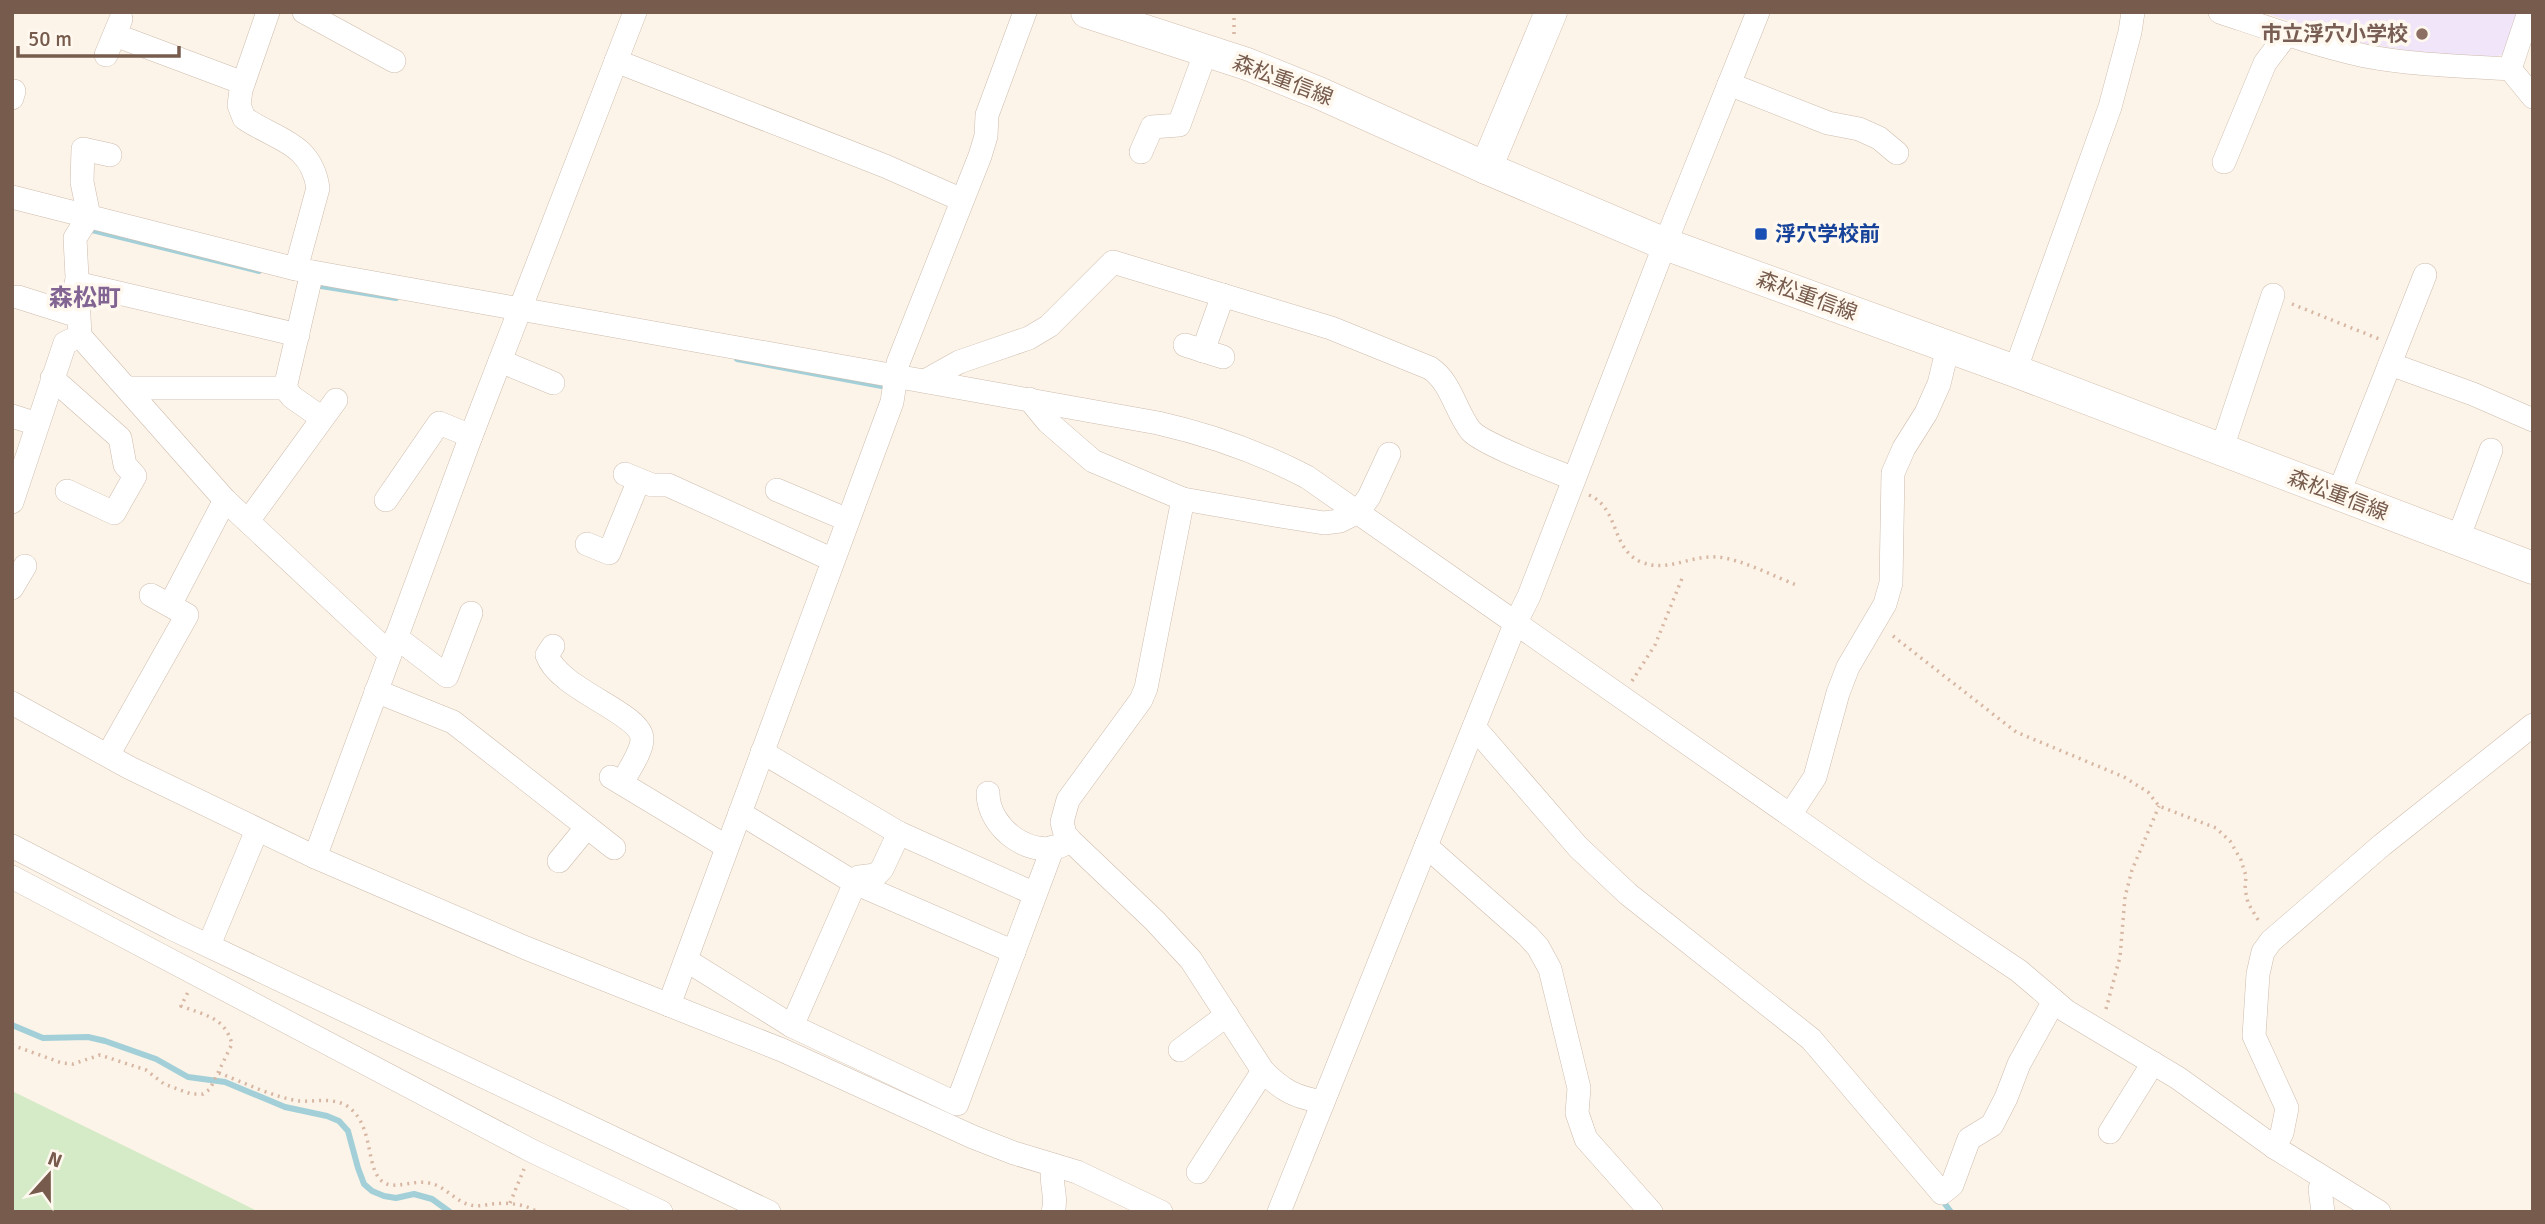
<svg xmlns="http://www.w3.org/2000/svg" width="2545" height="1224" viewBox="0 0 2545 1224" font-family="Signika,'Noto Sans JP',sans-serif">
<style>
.education{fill:#f1e5f9}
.green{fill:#d5eac6}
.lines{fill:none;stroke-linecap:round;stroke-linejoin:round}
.stream{stroke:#a3d0d8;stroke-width:6}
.street-casing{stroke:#cebcae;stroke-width:24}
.secondary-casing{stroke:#d4beae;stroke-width:33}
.path{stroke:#d7b6a3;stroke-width:3.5;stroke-dasharray:2 5;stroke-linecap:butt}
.street{stroke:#fff;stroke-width:23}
.secondary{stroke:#fff;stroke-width:32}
.education-dot{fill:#8d6e63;stroke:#fff8ef;stroke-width:2.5}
.transit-dot{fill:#1a4fb4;stroke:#fff8ef;stroke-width:2.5}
.labels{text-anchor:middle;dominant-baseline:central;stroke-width:7;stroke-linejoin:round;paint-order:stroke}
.education-label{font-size:21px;font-weight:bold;fill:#785e54;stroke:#fff8ef;text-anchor:end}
.street-label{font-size:21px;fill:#775b4c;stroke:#fff8ef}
.transit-label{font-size:21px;font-weight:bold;fill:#164399;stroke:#fff8ef;text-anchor:start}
.quarter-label{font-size:24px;font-weight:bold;fill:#826493;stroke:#fff8ef}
</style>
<rect width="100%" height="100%" fill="#fcf4e8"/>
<path class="education" d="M2262 12H2520L2505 54 2488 59 2424 53 2355 42Z"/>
<path class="green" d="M12 1091 227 1196 259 1212H12Z"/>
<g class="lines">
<g class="stream">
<path d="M92 230 259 271"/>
<path d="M321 286 396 298"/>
<path d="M737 359 887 387"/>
<path d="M12 1025 43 1038 88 1037 105 1041 156 1059 188 1077 225 1082 285 1107 327 1116 339 1121 348 1131 358 1168 364 1184 372 1191 384 1196 396 1198 414 1194 432 1199 450 1212"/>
<path d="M1945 1204 1951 1212"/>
</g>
<defs>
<g id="street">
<path d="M268 12 241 90 239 105 244 118C276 140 311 142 318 188L296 269"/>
<path d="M304 12 394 61"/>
<path d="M2220 12C2268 28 2315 45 2365 56 2412 65 2461 66 2510 69L2533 97"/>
<path d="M115 35 243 83"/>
<path d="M106 55 121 19"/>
<path d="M616 61 885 166 962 200"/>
<path d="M2510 69 2529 12"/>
<path d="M1729 84 1828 123 1859 129 1879 138 1897 153"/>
<path d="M12 98 14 91"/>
<path d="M1141 152 1152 127 1179 125 1206 51"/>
<path d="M110 155 83 149 82 182 89 216 75 238 80 336 225 500 389 653"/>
<path d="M2224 162 2265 63 2287 34"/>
<path d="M12 197 296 269 1158 423C1211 435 1259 452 1307 477L1870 871 2019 971 2066 1011 2178 1078 2274 1147 2379 1212"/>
<path d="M76 283 298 335"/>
<path d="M18 297 78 316"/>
<path d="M1185 345 1223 357"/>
<path d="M1203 351 1223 295"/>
<path d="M500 361 553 383"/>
<path d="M2390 364 2473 394 2533 420"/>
<path d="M2015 371 2110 107 2130 32 2133 12"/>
<path d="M52 378 120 438 125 465 135 476 114 513 67 491"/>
<path d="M925 381 959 362 1029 338 1049 326 1113 262 1331 328 1430 368C1452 383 1455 411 1471 431 1484 445 1553 470 1574 479"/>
<path d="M127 388H285L312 272"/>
<path d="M285 388 292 397 322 418"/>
<path d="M1029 399 1048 422 1093 461 1183 499 1280 516 1324 523 1340 521 1358 512 1369 497 1389 454"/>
<path d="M12 416 37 424"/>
<path d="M2221 451 2273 295"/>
<path d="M625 474 652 485H668L833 560"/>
<path d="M777 490 848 520"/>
<path d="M2338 495 2425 275"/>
<path d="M1183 499 1146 688 1141 700 1068 800 1062 822 1065 834 1071 841 1155 921 1191 960 1263 1071C1283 1091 1295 1097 1323 1102"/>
<path d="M386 500 439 423 471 436"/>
<path d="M12 502 65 343 80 336"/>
<path d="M248 521 336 400"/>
<path d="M2458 539 2491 450"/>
<path d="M587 544 609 553 639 480"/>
<path d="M12 588 25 566"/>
<path d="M170 605 225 500"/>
<path d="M396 637 447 676 471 613"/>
<path d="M553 646 547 655C559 690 642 713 642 739 642 752 628 771 622 783"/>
<path d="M376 691 453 722 614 848"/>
<path d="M12 703 130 768 315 857 526 948 782 1050 973 1137 1014 1153 1077 1172 1161 1212"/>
<path d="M1474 727 1578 847 1628 894 1811 1039 1942 1193 1952 1185 1969 1139 1992 1125 2006 1098 2019 1064 2054 1001"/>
<path d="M762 752 899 833 1035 894"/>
<path d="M108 755 187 615 151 595"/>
<path d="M611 777 727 847"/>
<path d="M988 793C988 829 1033 861 1065 844"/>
<path d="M740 813 855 883 792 1026"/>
<path d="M1790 815 1815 777 1838 693 1848 667 1885 604 1891 583 1893 473 1904 448 1926 413 1939 384 1948 347"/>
<path d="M899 833 882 869 876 875 859 877 855 883 1014 952"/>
<path d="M12 846 171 928 769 1212"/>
<path d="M1426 846 1528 936 1538 947 1550 969 1579 1088 1577 1113 1586 1139 1651 1212"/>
<path d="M315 857 471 436 635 12"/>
<path d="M559 861 587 827"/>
<path d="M12 877 532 1151 661 1212"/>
<path d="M209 945 257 830"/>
<path d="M686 960 792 1026 957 1104 1053 847"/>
<path d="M669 1005 892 402 898 363 980 156 986 136 987 115 1025 12"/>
<path d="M1180 1050 1227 1015"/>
<path d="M2110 1132 2153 1063"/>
<path d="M2274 1147 2282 1133 2287 1108 2254 1036 2258 974 2263 952 2271 941 2382 845 2533 725"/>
<path d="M1053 1165C1049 1180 1058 1197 1053 1212"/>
<path d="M1198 1172 1263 1071"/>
<path d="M1279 1212 1516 622 1529 596 1665 244 1758 12"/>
<path d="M2323 1212 2320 1189 2323 1179"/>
</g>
<g id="secondary">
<path d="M1087 12 1247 64 1319 93 1486 168 1665 244 2015 371 2533 568"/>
<path d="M1486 168 1551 12"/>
</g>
</defs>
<use href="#street" class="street-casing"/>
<use href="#secondary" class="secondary-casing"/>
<g class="path">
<path d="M1234 34V17L1236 12"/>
<path d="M2292 304 2379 339"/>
<path d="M1589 495C1619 508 1611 547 1639 561 1667 574 1688 555 1717 557 1742 559 1775 577 1799 586"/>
<path d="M1893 636 2016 732 2124 777 2148 792 2159 806 2216 828 2230 841 2241 860 2246 876 2245 889 2248 903 2260 923"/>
<path d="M1632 681 1655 645 1683 576"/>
<path d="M2106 1009 2120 957 2125 897 2132 870 2159 806"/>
<path d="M12 1045 62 1063 73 1064 100 1055 146 1070 164 1084 191 1094H203L210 1089 232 1044C225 1017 204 1015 181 1006L188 992"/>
<path d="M219 1073C243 1082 275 1098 300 1101 316 1102 332 1097 347 1106 377 1126 363 1175 387 1184 399 1188 415 1180 429 1183 446 1186 455 1202 471 1205 477 1207 485 1205 492 1204 508 1202 524 1204 538 1212"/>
<path d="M510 1203 524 1169"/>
</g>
<use href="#street" class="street"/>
<use href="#secondary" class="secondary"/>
</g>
<circle class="education-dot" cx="2422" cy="34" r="7"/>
<rect class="transit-dot" x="1754" y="227" width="14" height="14" rx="3.5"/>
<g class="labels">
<g class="education-label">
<text x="2408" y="34">市立浮穴小学校</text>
</g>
<g class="street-label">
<text transform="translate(1283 80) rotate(21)">森松重信線</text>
<text transform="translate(1807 296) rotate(20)">森松重信線</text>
<text transform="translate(2338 495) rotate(21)">森松重信線</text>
</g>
<g class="transit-label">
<text x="1775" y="234">浮穴学校前</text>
</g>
<g class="quarter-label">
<text x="85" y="298">森松町</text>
</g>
</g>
<rect width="2545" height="1224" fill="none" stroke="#775b4c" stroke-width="28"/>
<g transform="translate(49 1175) rotate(21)" stroke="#fff8ef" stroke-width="5" paint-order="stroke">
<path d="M0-5L12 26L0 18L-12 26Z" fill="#775b4c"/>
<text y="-10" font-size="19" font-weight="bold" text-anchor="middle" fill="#775b4c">N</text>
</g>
<path d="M18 46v10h161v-10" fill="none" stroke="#775b4c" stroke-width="3.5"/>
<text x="28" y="46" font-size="21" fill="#775b4c" stroke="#fff8ef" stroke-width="5" paint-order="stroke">50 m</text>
</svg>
